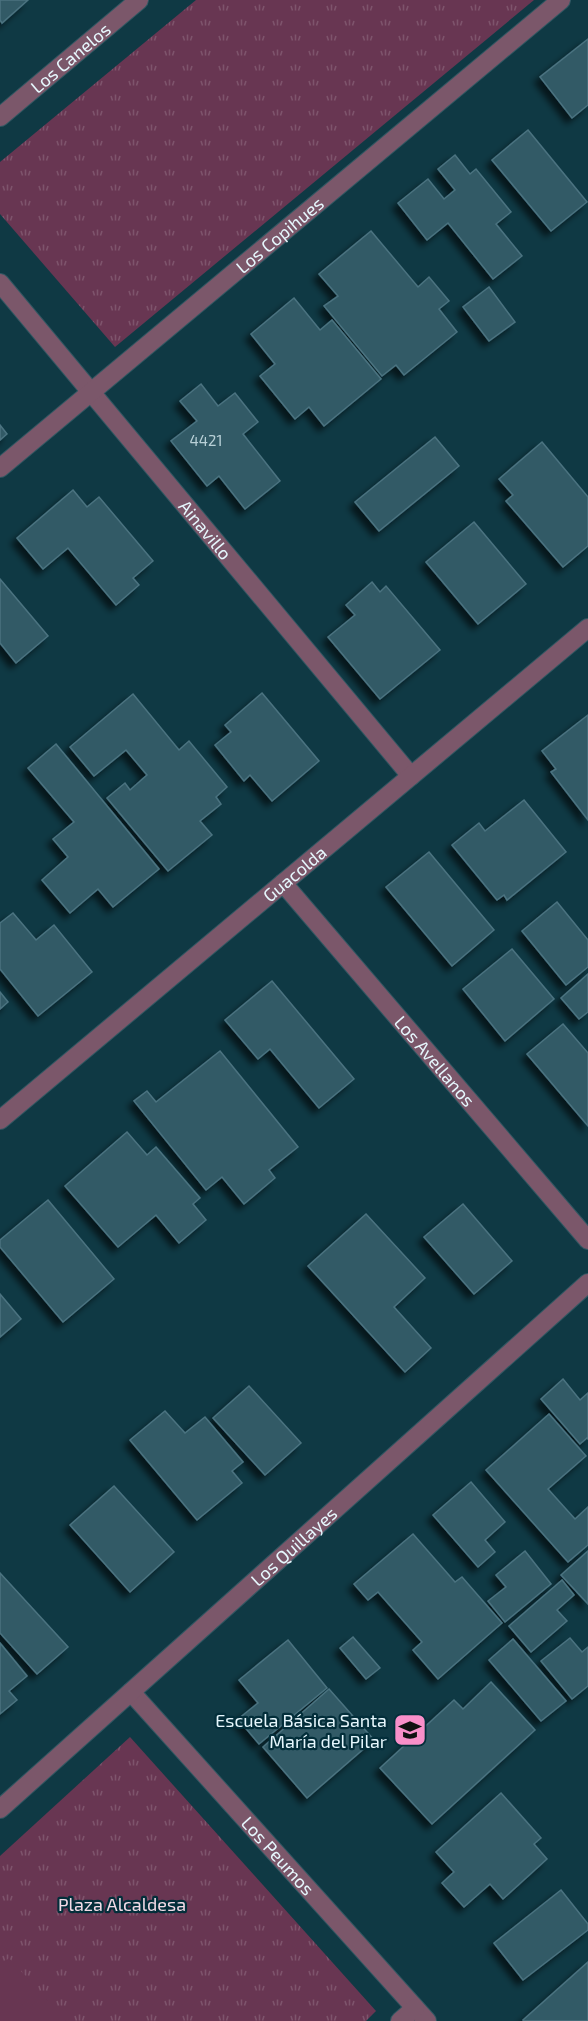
<svg xmlns="http://www.w3.org/2000/svg" width="588" height="2021" viewBox="0 0 588 2021" font-family="'Exo 2',sans-serif">
<style>
.grass{fill:url(#grass-tufts)}
.pitch{fill:#683652}
.building{fill:#325a66;stroke:#4b7380;stroke-width:1.5;filter:url(#shadow)}
.lines{fill:none;stroke-linecap:round;stroke-linejoin:round}
.street-casing{stroke:#315762;stroke-width:20}
.street{stroke:#7b576a;stroke-width:18}
.labels{text-anchor:middle;dominant-baseline:central;stroke-width:4.5;stroke-linejoin:round;paint-order:stroke}
.number-label{font-size:15px;fill:#b9d0d7}
.street-label{font-size:18px;fill:#e6f7fd;stroke:#032e3a}
.poi-label{font-size:18px;fill:#e6f7fd;stroke:#032e3a;text-anchor:end}
.park-label{font-size:18px;fill:#f3dbe7;stroke:#032e3a}
</style>
<defs>
<pattern id="grass-tufts" width="24" height="20" patternUnits="userSpaceOnUse" patternTransform="scale(1.5)"><rect width="24" height="20" fill="#683652"/><path d="M3 7l-1-3M5 7V3M7 7l1-3M15 17l-1-3M17 17v-4M19 17l1-3" fill="none" stroke="#7e546c"/></pattern>
<filter id="shadow"><feDropShadow dx="-5.5" dy="5.5" stdDeviation="3" flood-color="#0009"/></filter>
</defs>
<rect width="100%" height="100%" fill="#0f3944"/>
<g class="grass">
<path d="M196 0H534L115 347 0 214V162Z"/>
<path d="M130 1737 376 2011 366 2021H0V1856Z"/>
</g>
<path class="pitch" d="M9 1958 66 2021H0V1966Z"/>
<g class="building">
<path d="M0 0H28L2 23 0 20Z"/>
<path d="M588 39V105L572 118 540 77Z"/>
<path d="M528 130 587 202 551 231 492 160Z"/>
<path d="M455 155 470 174 476 169 511 212 496 224 522 256 493 279 448 223 427 240 398 203 428 179 444 199 455 190 438 169Z"/>
<path d="M371 231 418 287 429 277 449 301 439 309 457 332 404 375 396 365 382 376 324 306 338 296 319 274Z"/>
<path d="M489 287 515 322 489 341 463 307Z"/>
<path d="M294 298 320 330 332 320 381 379 324 426 309 407 295 419 260 376 275 364 251 334Z"/>
<path d="M201 384 218 406 235 393 258 422 243 434 280 481 245 509 219 476 207 486 171 441 197 421 180 401Z"/>
<path d="M0 425 7 434 0 440Z"/>
<path d="M435 437 459 466 379 531 355 502Z"/>
<path d="M542 442 588 497V546L563 567 506 501 513 495 499 479Z"/>
<path d="M73 490 87 507 99 497 153 561 133 578 139 585 116 605 68 548 43 569 17 538Z"/>
<path d="M474 522 526 584 478 624 426 562Z"/>
<path d="M0 579 48 636 16 663 0 643Z"/>
<path d="M372 582 380 592 386 586 440 650 380 699 328 637 355 615 346 605Z"/>
<path d="M262 693 319 761 272 801 250 775 244 781 215 745 231 732 225 725Z"/>
<path d="M133 694 179 750 189 741 227 787 216 797 221 804 200 821 212 835 168 871 107 798 125 783 130 790 147 775 126 750 94 776 70 747Z"/>
<path d="M588 715V820L551 772 556 769 542 751Z"/>
<path d="M56 744 159 869 113 907 98 889 70 913 42 880 68 857 53 839 74 822 28 768Z"/>
<path d="M524 800 566 852 507 900 504 895 497 900 452 845 479 823 485 831Z"/>
<path d="M429 852 494 930 452 966 386 887Z"/>
<path d="M557 902 588 940V967L566 985 522 931Z"/>
<path d="M13 913 36 940 54 925 92 972 38 1016 0 969V923Z"/>
<path d="M512 949 554 999 505 1041 463 989Z"/>
<path d="M588 974V1012L579 1019 561 998Z"/>
<path d="M272 981 354 1079 319 1108 270 1049 258 1059 225 1020Z"/>
<path d="M0 992 8 1002 0 1009Z"/>
<path d="M563 1024 588 1053V1126L527 1054Z"/>
<path d="M220 1051 298 1147 269 1170 275 1178 244 1204 222 1177 206 1190 134 1101 147 1091 156 1102Z"/>
<path d="M127 1132 147 1155 156 1147 200 1198 193 1204 206 1220 179 1243 156 1215 118 1247 65 1186Z"/>
<path d="M48 1200 114 1279 63 1322 0 1247V1240Z"/>
<path d="M463 1204 512 1261 474 1294 424 1237Z"/>
<path d="M366 1214 425 1278 394 1307 431 1348 405 1372 308 1266Z"/>
<path d="M0 1294 21 1319 0 1337Z"/>
<path d="M563 1379 580 1400 588 1393V1439L587 1438 580 1444 541 1399Z"/>
<path d="M249 1386 301 1443 265 1475 213 1418Z"/>
<path d="M165 1411 185 1433 205 1417 243 1462 232 1471 242 1483 197 1520 130 1440Z"/>
<path d="M549 1414 586 1456 548 1489 575 1519 588 1507V1545L568 1562 486 1470Z"/>
<path d="M471 1482 505 1522 485 1540 495 1552 478 1567 433 1515Z"/>
<path d="M114 1486 174 1552 130 1592 70 1525Z"/>
<path d="M413 1534 455 1582 462 1577 502 1623 438 1679 413 1650 422 1642 378 1592 368 1600 354 1584Z"/>
<path d="M525 1551 551 1584 505 1622 488 1601 506 1587 496 1575Z"/>
<path d="M588 1551V1604L561 1575Z"/>
<path d="M0 1573 68 1647 37 1674 0 1633Z"/>
<path d="M562 1580 574 1595 557 1610 567 1621 531 1652 509 1626Z"/>
<path d="M353 1637 380 1668 366 1679 340 1648Z"/>
<path d="M570 1638 582 1652 588 1647V1686L572 1699 541 1661Z"/>
<path d="M513 1639 566 1701 541 1721 489 1660Z"/>
<path d="M288 1640 327 1688 259 1744 238 1719 258 1703 239 1680Z"/>
<path d="M0 1643 27 1676 9 1691 17 1700 0 1714Z"/>
<path d="M491 1682 535 1730 432 1824 380 1768 454 1700 463 1709Z"/>
<path d="M329 1689 374 1740 307 1798 263 1747Z"/>
<path d="M501 1793 541 1838 534 1844 547 1859 503 1899 490 1884 464 1907 442 1883 454 1872 436 1852Z"/>
<path d="M561 1890 588 1924V1930L523 1980 494 1943Z"/>
<path d="M588 1962V2021H524L523 2020Z"/>
</g>
<g class="lines">
<defs>
<g id="street">
<path id="s1" d="M0 117 139 0"/>
<path id="s2" d="M0 283 411 776"/>
<path id="s3" d="M0 468 561 0"/>
<path id="s4" d="M283 883 588 1240"/>
<path id="s5" d="M0 1120 588 628"/>
<path id="s6" d="M131 1692 427 2021"/>
<path id="s7" d="M0 1809 588 1283"/>
<path d="M400 2021 415 2008"/>
</g>
</defs>
<use href="#street" class="street-casing"/>
<use href="#street" class="street"/>
</g>
<defs>
<symbol id="school-square" viewBox="-11 -11 22 22"><rect x="-9" y="-9" width="18" height="18" rx="4" fill="#f98fc9" stroke="#032e3a"/><path d="M0-5L7-2L0 1L-7-2ZM-4 1L0 2.5L4 1V4Q0 6-4 4Z" fill="#111"/></symbol>
</defs>
<g fill-rule="evenodd">
<use href="#school-square" x="391" y="1711" width="38" height="38"/>
</g>
<g class="labels">
<g class="number-label">
<text x="206" y="440">4421</text>
</g>
<g class="street-label">
<text stroke="none"><textPath href="#s1" startOffset="92">Los Canelos</textPath></text>
<text stroke="none"><textPath href="#s3" startOffset="364">Los Copihues</textPath></text>
<text stroke="none"><textPath href="#s2" startOffset="321">Ainavillo</textPath></text>
<text stroke="none"><textPath href="#s5" startOffset="384">Guacolda</textPath></text>
<text stroke="none"><textPath href="#s4" startOffset="234">Los Avellanos</textPath></text>
<text stroke="none"><textPath href="#s7" startOffset="394">Los Quillayes</textPath></text>
<text stroke="none"><textPath href="#s6" startOffset="220">Los Peumos</textPath></text>
</g>
<g class="poi-label">
<text x="387" y="1720">Escuela Básica Santa<tspan x="387" dy="21">María del Pilar</tspan></text>
</g>
<g class="park-label">
<text x="122" y="1904">Plaza Alcaldesa</text>
</g>
</g>
</svg>
